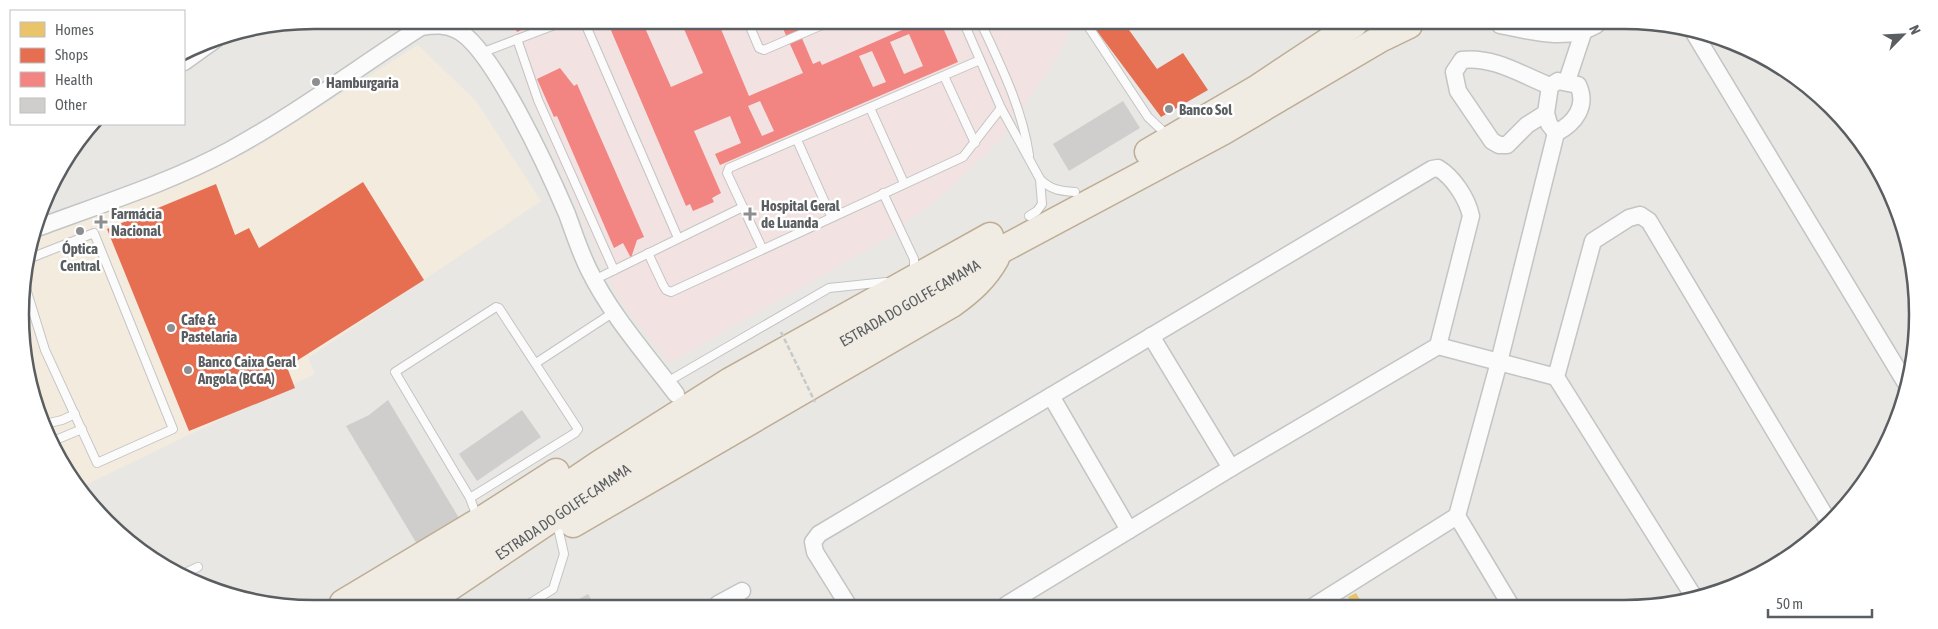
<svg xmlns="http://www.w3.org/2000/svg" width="1938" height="629" viewBox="0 0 1938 629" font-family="'Asap Condensed',sans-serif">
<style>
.commercial{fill:#f3ebdd}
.medical{fill:#f2e2e1}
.homes{fill:#e9c46a}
.shops{fill:#e76f51}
.health{fill:#f28482;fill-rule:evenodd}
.building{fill:#d0cecd}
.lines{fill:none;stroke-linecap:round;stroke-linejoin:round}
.service-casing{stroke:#c3c4c4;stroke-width:10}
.minor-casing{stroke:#c3c4c4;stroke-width:19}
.trunk-casing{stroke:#bead94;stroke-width:29}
.service{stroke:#fcfbfb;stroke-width:8}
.minor{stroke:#fcfbfb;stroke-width:16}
.trunk{stroke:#f0ece4;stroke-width:26}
.path-bridge{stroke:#c5c9c7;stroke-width:2.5;stroke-dasharray:5 2.5;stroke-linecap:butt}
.poi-dot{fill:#8c8e8f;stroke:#fff;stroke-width:2}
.labels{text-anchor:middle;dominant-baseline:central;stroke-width:5;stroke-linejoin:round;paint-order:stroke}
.poi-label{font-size:15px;font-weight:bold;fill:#5a5e61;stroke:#fff;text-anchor:start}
.street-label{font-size:15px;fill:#5a5e61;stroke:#fff}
.rim{fill:none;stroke:#5a5e61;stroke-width:2.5}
</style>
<rect width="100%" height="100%" fill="#e9e7e4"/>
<path class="commercial" d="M418 45 476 101 541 201 308 358 315 374 79 488 70 478 30 390 22 276 34 237 252 150Z"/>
<path class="medical" d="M506 21 1073 23 1058 56 1002 138 948 190 889 237 669 363 618 298 530 97Z"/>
<path class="homes" d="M1356 593 1364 606H1334L1343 600 1345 604 1350 601 1348 597Z"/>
<g class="shops">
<path d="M1091 23H1124L1157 69 1183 53 1208 90 1161 117Z"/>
<path d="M363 182 424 280 287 367 295 388 189 431 107 229 216 184 235 235 249 228 259 248Z"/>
</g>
<g class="health">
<path d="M512 21H541L517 32Z"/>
<path d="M607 21H661L645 28 671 87 703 73 681 22H718L749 96 803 73 780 22H795L813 64 820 61 822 65 902 30 899 22 941 23 958 62 720 165 715 154 741 143 730 116 694 131 721 193 712 198 714 202 693 211 690 204 686 206ZM909 34 923 66 904 74 890 42ZM872 51 886 82 873 87 859 56ZM760 101 774 131 762 136 748 106Z"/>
<path d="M560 68 574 86 577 84 644 237 637 240 631 258 623 243 614 248 557 116 554 117 537 79Z"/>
</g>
<g class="building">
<path d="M1123 101 1140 128 1069 171 1053 144Z"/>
<path d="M388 400 459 518 417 544 346 426 369 415Z"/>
<path d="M522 410 541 437 477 481 459 454Z"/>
<path d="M588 594 594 604H570Z"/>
</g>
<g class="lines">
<defs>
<g id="service">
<path d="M584 21 678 238"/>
<path d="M748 22 759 48 764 50 829 22"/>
<path d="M964 23 1001 108 1040 179 1042 204 1037 211 1029 216"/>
<path d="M981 23C1001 66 1022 108 1029 155"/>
<path d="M1086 23 1148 117 1168 136"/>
<path d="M517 39 538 100 614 270"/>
<path d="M481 53 565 21"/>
<path d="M944 76 975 143"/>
<path d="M870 108 904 183"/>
<path d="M797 140 831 216"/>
<path d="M1041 180C1051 190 1061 191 1075 192"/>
<path d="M883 193 914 259V271"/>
<path d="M762 248 727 173 729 168 980 60"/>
<path d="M648 253 663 285 666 290 671 292 963 157 1001 108"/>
<path d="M23 279 45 350 97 463 173 429 94 233 28 259"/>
<path d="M594 280 743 207"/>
<path d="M536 363 614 312"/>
<path d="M667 382 829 288 886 282"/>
<path d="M45 424 62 420 75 414"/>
<path d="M54 444 58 439 82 429"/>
<path d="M470 498 575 433 578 429 499 308 496 307 395 372 470 498 477 517"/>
<path d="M185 573 198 567"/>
<path d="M529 604 553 589 564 554 559 532"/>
</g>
<g id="minor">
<path d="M1500 25C1530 31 1567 42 1596 25"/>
<path d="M1693 31 1907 385"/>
<path d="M184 62 216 39"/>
<path d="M1567 81 1584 30"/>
<path d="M1546 113 1549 124 1556 133C1575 123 1588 106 1578 85L1558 81 1550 86 1546 113 1527 125 1507 145H1499L1492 141 1458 91 1454 72 1462 60C1493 56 1522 75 1550 86"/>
<path d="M37 228C101 204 169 183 230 150 296 114 357 68 421 27 434 25 445 24 457 30 493 48 550 174 567 214 574 233 580 252 589 270 611 315 646 354 676 394"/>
<path d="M1151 336 1231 468"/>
<path d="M1051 396 1129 530"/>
<path d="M1694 597 1556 377 1593 241 1629 218 1640 215 1649 221 1830 524"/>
<path d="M718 604 742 591"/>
<path d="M848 605 815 552 813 542 819 534 1432 169 1438 168C1453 177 1467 198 1471 216L1438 346"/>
<path d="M1006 605 1231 468 1438 346 1556 377"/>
<path d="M1314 606 1457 516"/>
<path d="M1511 606 1457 516 1499 362 1556 133"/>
</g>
<g id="trunk">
<path d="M1148 152 1256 89 1354 24"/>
<path d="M573 524 952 304C970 291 985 278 996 258"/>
<path d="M343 603 478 522 556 472"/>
<path d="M384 604 469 552 599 464 730 381 990 236"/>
<path id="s1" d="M425 604 630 466 703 421 1001 250 1222 132 1380 39 1409 25"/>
</g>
</defs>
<use href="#service" class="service-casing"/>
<use href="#minor" class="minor-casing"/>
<use href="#trunk" class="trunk-casing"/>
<use href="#service" class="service"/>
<use href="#minor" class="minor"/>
<use href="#trunk" class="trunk"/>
<path class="path-bridge" d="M781 332 815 402"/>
</g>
<g class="poi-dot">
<circle cx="316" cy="82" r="5"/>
<circle cx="1169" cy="109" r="5"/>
<path d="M747.5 206.5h5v5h5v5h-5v5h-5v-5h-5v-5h5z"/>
<path d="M98.5 214.5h5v5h5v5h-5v5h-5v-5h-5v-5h5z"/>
<circle cx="80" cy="231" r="5"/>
<circle cx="171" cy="328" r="5"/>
<circle cx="188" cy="370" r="5"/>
</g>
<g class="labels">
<g class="poi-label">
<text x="326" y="82">Hamburgaria</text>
<text x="1179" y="109">Banco Sol</text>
<text x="761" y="205">Hospital Geral<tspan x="761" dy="17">de Luanda</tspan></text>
<text x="111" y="213">Farmácia<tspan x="111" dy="17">Nacional</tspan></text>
<text x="80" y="248" text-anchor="middle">Óptica<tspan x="80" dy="17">Central</tspan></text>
<text x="181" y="319">Cafe &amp;<tspan x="181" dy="17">Pastelaria</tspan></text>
<text x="198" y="361">Banco Caixa Geral<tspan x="198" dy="17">Angola (BCGA)</tspan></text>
</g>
<g class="street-label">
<text stroke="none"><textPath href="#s1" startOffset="571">ESTRADA DO GOLFE-CAMAMA</textPath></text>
<text stroke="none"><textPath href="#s1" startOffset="166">ESTRADA DO GOLFE-CAMAMA</textPath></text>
</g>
</g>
<path d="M0 0H1938V629H0ZM314 29H1624A285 285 0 0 1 1909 314V315A285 285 0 0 1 1624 600H314A285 285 0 0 1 29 315V314A285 285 0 0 1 314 29Z" fill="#fff" fill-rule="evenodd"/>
<path class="rim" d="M314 29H1624A285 285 0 0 1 1909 314V315A285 285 0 0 1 1624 600H314A285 285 0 0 1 29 315V314A285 285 0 0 1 314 29Z"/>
<rect x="10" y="10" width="175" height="115" fill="#ffffff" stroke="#bdbfc0"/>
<rect x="20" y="22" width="25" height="15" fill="#e9c46a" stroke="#bdbfc0"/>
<text x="55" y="35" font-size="15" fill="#5a5e61">Homes</text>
<rect x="20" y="48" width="25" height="15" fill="#e76f51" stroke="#bdbfc0"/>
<text x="55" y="60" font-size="15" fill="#5a5e61">Shops</text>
<rect x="20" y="72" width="25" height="15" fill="#f28482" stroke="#bdbfc0"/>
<text x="55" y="85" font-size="15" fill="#5a5e61">Health</text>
<rect x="20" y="98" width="25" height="15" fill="#d0cecd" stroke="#bdbfc0"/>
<text x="55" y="110" font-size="15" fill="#5a5e61">Other</text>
<g transform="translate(1903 35) rotate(66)" stroke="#ffffff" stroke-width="4" paint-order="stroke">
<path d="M0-4L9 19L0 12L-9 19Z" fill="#5a5e61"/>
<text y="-8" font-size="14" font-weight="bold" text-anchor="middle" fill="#5a5e61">N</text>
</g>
<path d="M1768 609v8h104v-8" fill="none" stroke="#5a5e61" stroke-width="2.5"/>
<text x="1776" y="609" font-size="15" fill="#5a5e61" stroke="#ffffff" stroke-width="4" paint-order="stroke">50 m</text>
</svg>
